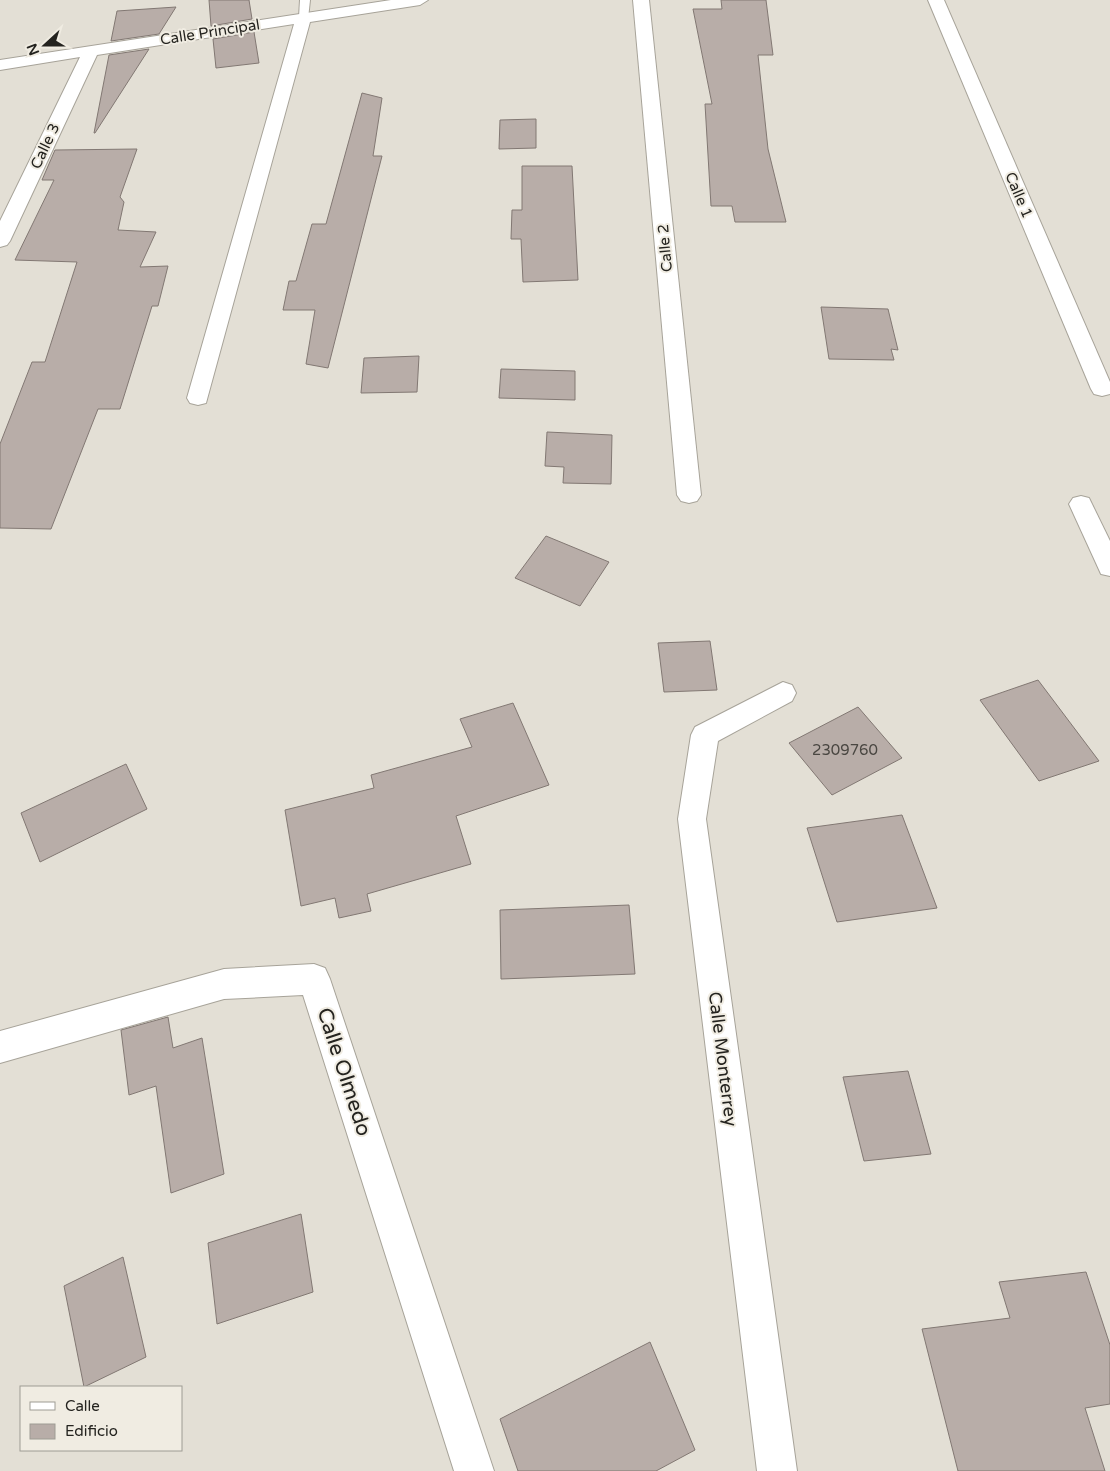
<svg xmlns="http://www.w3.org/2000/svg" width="1110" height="1471" viewBox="0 0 1110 1471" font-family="'Varela Round',sans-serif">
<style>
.building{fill:#b8ada8;stroke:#827873}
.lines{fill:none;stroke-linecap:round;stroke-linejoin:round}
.service-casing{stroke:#a7a399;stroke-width:2}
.minor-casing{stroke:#a7a399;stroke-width:2}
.service{fill:#fff;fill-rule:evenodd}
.minor{fill:#fff;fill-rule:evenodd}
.labels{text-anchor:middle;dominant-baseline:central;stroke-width:4;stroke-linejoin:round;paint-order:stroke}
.far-street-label{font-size:15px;fill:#24231f;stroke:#f0ece2}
.number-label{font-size:15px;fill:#494641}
.street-label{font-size:18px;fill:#24231f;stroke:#f0ece2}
.near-street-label{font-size:21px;fill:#24231f;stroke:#f0ece2}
</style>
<rect width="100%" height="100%" fill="#e3dfd5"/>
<g class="building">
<path d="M209 0H249L252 19 211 26Z"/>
<path d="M721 0H766L773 55H758L768 149 786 222H735L732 206H711L705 104H712L693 9H722Z"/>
<path d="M176 7 159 34 111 41 117 11Z"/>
<path d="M254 32 259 63 216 68 213 39Z"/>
<path d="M149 49 95 133H94L109 55Z"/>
<path d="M362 93 382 98 373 156H382L328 368 306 364 315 310H283L289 281H296L312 224H326Z"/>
<path d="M536 119V148L499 149 500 120Z"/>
<path d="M137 149 120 197 124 202 118 230 156 232 140 267 168 266 158 306H152L120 409H98L51 529 0 528V444L32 362H45L77 262 15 260 54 180H42L55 150Z"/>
<path d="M522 166H572L578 280 523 282 521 239H511L512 210H522Z"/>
<path d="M821 307 888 309 898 350 891 349 894 360 829 359Z"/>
<path d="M419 356 417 392 361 393 364 358Z"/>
<path d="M501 369 575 371V400L499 398Z"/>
<path d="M547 432 612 435 611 484 563 483 564 467 545 466Z"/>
<path d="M546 536 609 562 580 606 515 578Z"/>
<path d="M710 641 717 690 664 692 658 643Z"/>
<path d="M1038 680 1099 761 1039 781 980 700Z"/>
<path d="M513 703 549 785 456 816 471 864 367 894 371 911 339 918 335 898 301 906 285 810 374 788 371 775 472 747 460 719Z"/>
<path d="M858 707 902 758 832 795 789 743Z"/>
<path d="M126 764 147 809 40 862 21 813Z"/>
<path d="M902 815 937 908 837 922 807 828Z"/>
<path d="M629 905 635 974 501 979 500 910Z"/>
<path d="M168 1017 173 1048 202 1038 224 1174 171 1193 156 1086 129 1095 121 1030Z"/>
<path d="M908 1071 931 1154 864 1161 843 1077Z"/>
<path d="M301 1214 313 1292 217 1324 208 1243Z"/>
<path d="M123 1257 146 1357 84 1387 64 1286Z"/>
<path d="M1086 1272 1110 1345V1404L1085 1408 1105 1471H958L922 1329 1010 1318 999 1282Z"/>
<path d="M650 1342 695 1450 656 1471H518L500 1419Z"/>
</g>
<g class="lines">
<defs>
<path id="service" d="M300 0H310L308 19H300L299 17Z"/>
<g id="minor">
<path d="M391 0H428L420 5 310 22 206 403 198 405 190 403 187 398 294 24 97 55 10 241 7 245 0 247V221L80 57 0 70V60Z"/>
<path d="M633 0H649L701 495 697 501 689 503 681 501 677 495Z"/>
<path d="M928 0H944L1110 382V394L1102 396 1094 394 1091 389Z"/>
<path d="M1081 496 1089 498 1110 541V576L1101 574 1069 504 1073 498Z"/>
<path d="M783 682 792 685 796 693 792 701 718 741 706 819 797 1471H757L678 819 691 735 695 727Z"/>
<path d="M314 964 325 968 330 979 494 1471H454L303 995 224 999 0 1063V1031L224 969Z"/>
</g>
</defs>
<use href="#service" class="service-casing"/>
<use href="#minor" class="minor-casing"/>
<use href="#service" class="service"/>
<use href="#minor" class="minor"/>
</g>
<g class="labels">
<g class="far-street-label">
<text transform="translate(210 32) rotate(-9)">Calle Principal</text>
<text transform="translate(45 146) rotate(-65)">Calle 3</text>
<text transform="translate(1019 195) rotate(67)">Calle 1</text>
<text transform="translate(665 248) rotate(-95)">Calle 2</text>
</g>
<g class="number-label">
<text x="845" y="750">2309760</text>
</g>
<g class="street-label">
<text transform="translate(723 1059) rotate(83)">Calle Monterrey</text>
</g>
<g class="near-street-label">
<text transform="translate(344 1072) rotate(72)">Calle Olmedo</text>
</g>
</g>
<rect x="20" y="1386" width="162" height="65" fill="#f0ece2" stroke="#9e9c94"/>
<rect x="30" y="1402" width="25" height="8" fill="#ffffff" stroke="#9e9c94"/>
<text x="65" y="1411" font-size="15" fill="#24231f">Calle</text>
<rect x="30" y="1424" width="25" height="15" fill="#b8ada8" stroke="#9e9c94"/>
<text x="65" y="1436" font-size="15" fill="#24231f">Edificio</text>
<g transform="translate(45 45) rotate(249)" stroke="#f0ece2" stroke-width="4" paint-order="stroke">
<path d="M0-4L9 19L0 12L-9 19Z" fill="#24231f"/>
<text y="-8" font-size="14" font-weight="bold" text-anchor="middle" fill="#24231f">N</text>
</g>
</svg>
